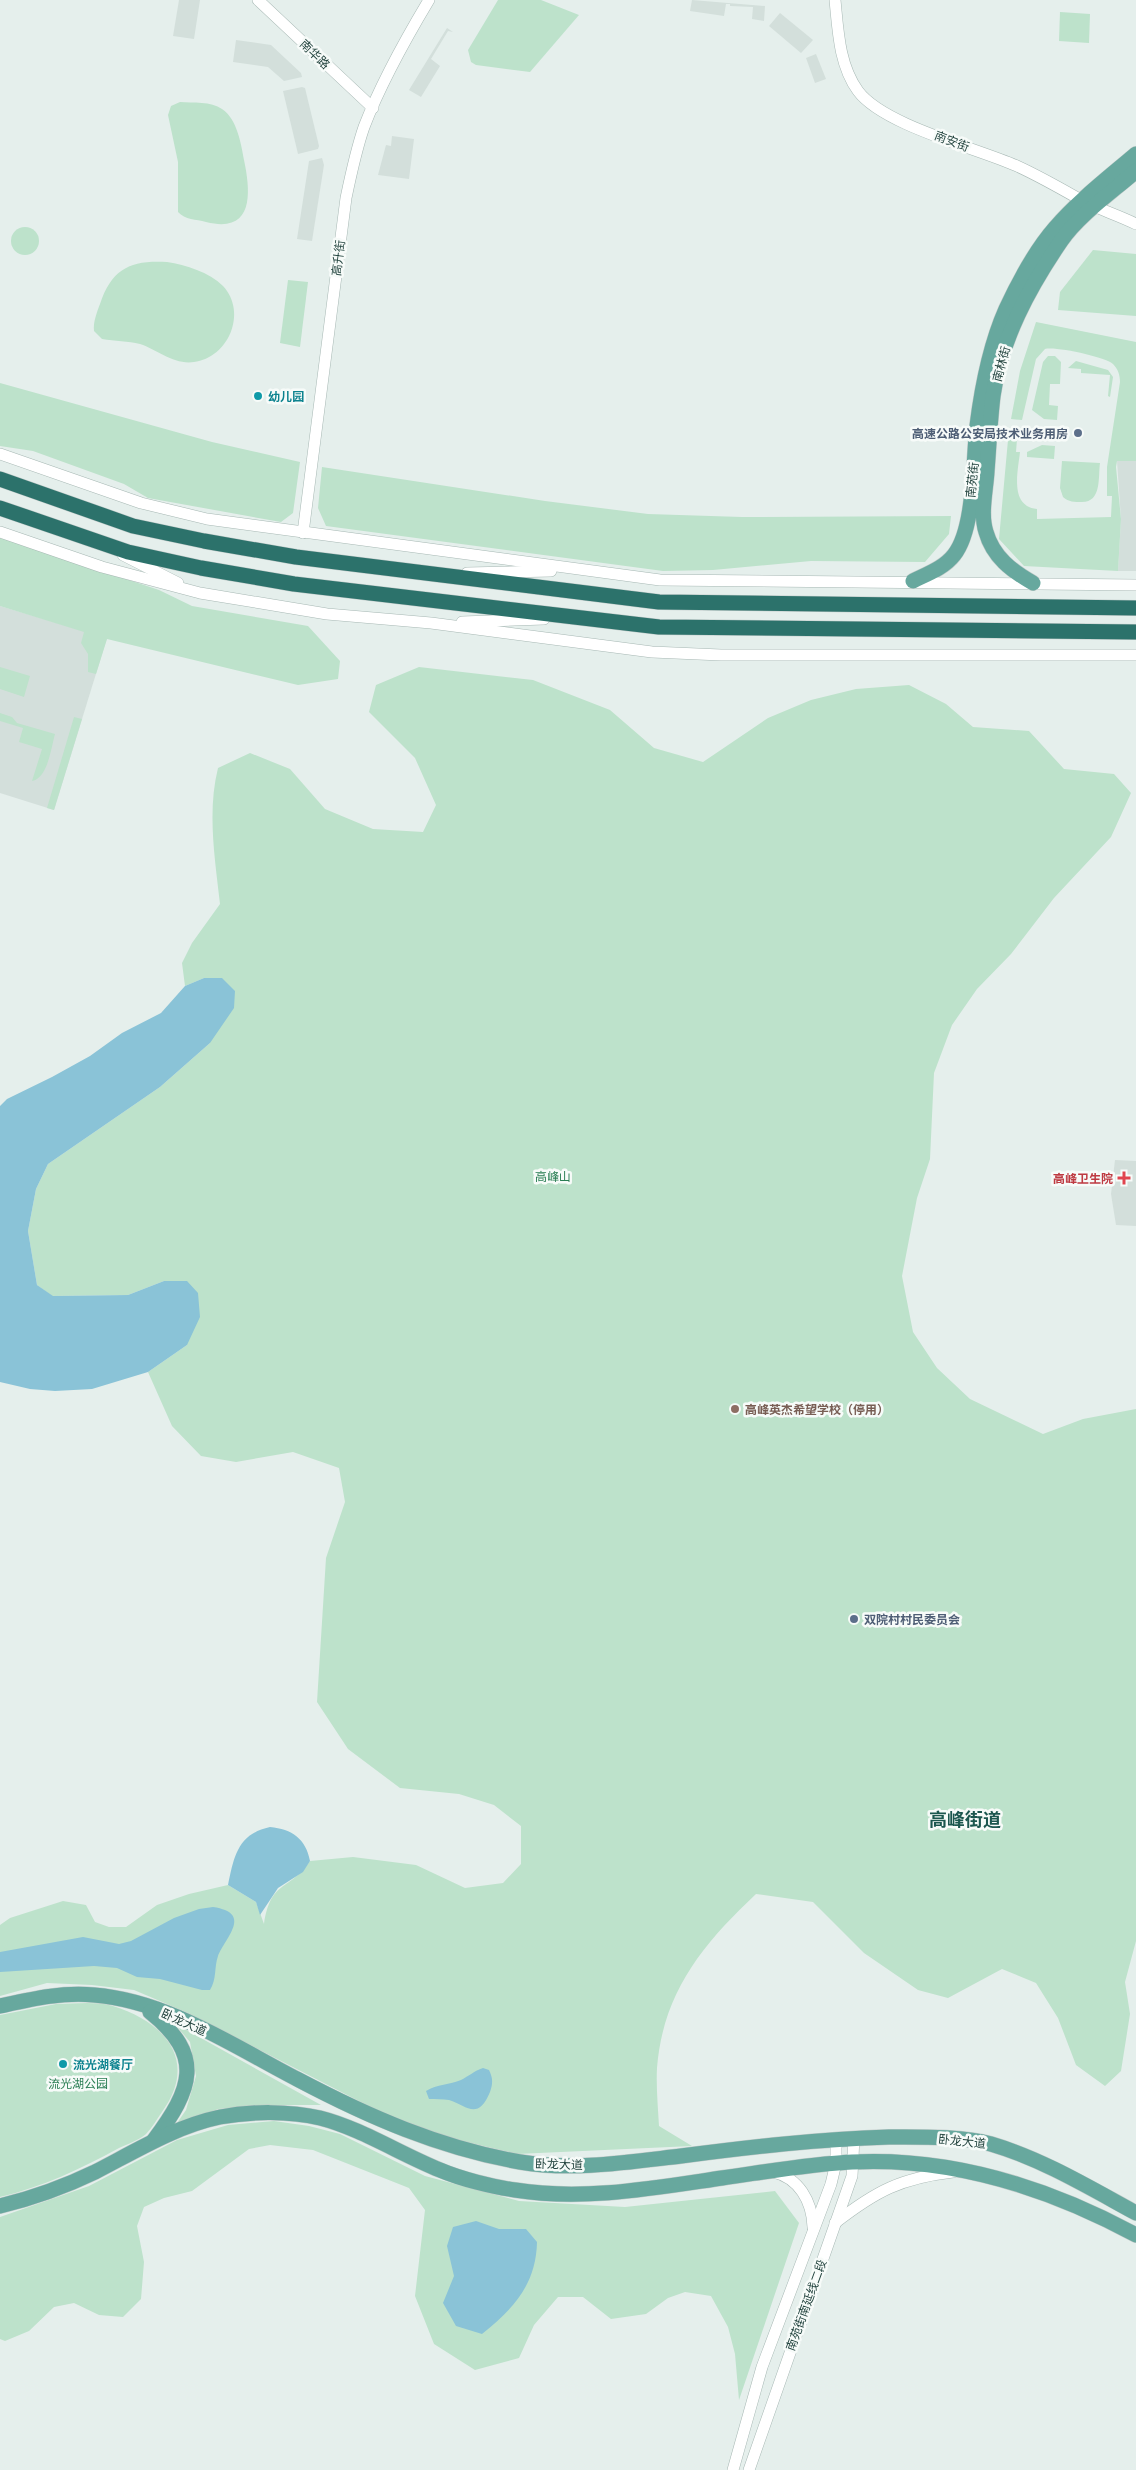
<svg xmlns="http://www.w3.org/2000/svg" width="1136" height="2470" viewBox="0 0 1136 2470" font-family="Poppins,'Noto Sans SC',sans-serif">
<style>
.built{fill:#d3dfdb}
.green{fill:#bde2cb}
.water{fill:#8ac3d7}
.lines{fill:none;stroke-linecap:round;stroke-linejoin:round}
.minor-casing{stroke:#a7b8b4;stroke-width:12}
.major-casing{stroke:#c1cac9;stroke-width:16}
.highway-casing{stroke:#c1cac9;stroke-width:16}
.minor{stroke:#fff;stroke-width:11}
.major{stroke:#67a89e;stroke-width:15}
.highway{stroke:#2c726b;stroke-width:15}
.culture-dot{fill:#0f9aa8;stroke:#f7fbf9;stroke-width:2}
.service-dot{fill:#5c6f8a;stroke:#f7fbf9;stroke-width:2}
.health-dot{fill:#e0444e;stroke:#f7fbf9;stroke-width:2}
.education-dot{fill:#8d6e63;stroke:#f7fbf9;stroke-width:2}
.labels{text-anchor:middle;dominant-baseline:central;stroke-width:5;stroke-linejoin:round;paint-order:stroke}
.street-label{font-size:12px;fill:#22433e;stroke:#f7fbf9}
.culture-label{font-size:12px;font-weight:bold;fill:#0d838f;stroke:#f7fbf9;text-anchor:start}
.service-label{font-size:12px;font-weight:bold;fill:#4e5e75;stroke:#f7fbf9;text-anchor:end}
.park-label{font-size:12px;fill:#297e53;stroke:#f7fbf9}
.health-label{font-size:12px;font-weight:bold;fill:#be3a42;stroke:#f7fbf9;text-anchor:end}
.education-label{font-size:12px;font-weight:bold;fill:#785e54;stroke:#f7fbf9;text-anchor:start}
.district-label{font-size:18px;font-weight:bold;fill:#1c574f;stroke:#f7fbf9}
</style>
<rect width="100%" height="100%" fill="#e5efec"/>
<g class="built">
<path d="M179 0H200L194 39 173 36Z"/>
<path d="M692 0 765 6 764 21 752 19 753 7 730 6V4H726L724 16 690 11Z"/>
<path d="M780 13 813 40 801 53 769 26Z"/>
<path d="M447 28 453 32 448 31 431 59 440 66 421 97 409 90Z"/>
<path d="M236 40 271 45 301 73 302 77 284 81 268 67 233 62Z"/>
<path d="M816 54 826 79 815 83 806 58Z"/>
<path d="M302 87 305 88 319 146 318 149 298 154 283 91Z"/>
<path d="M392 136 414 139 409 179 378 175 386 145 391 146Z"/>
<path d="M322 158 324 165 312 241 297 239 309 161Z"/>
<path d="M1117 461H1136V571H1118L1121 519Z"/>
<path d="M0 606 107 638 54 810 0 793Z"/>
<path d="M1115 1160 1136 1161V1226L1116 1225 1111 1194Z"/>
</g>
<g class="green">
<path d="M498 0H541L579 15 530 72 476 65 471 62 468 50Z"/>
<path d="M1060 12 1090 14 1089 43 1059 41Z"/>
<path d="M180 102C193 103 211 101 222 109 237 119 241 143 244 160 251 193 254 234 206 222 196 219 185 220 178 212V162L168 115 171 106Z"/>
<circle cx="25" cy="241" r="14"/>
<path d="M1093 250 1136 254V316L1058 310 1060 292Z"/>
<path d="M167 262C186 265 209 272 223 286 248 313 228 358 194 362 174 365 158 350 140 344 128 341 115 341 102 339L94 331C93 322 97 312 100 304 112 268 131 260 167 262Z"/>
<path d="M288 280 308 282 300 347 280 343Z"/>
<path d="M1036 322 1136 342V461H1117L1116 467 1121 519 1118 571 1024 566 999 539 1008 440 1017 439 1016 452H1020C1018 471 1009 506 1037 509V519L1111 517 1112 496H1107V467L1120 382C1120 375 1118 369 1113 364 1106 357 1055 346 1045 349L1036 359 1022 420 1011 419 1020 371Z"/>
<path d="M1048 356H1055L1061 362 1060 384H1050L1049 405 1058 406 1057 420 1044 419 1032 410 1043 362Z"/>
<path d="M1076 361 1108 370 1113 377 1110 397 1108 396 1110 375 1081 373V369L1068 368Z"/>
<path d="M0 383 212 442 300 462 293 513 281 522 148 498 124 484 33 451 0 446Z"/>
<path d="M1042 445 1055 446 1054 459 1027 457V452Z"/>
<path d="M1062 461 1100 463C1098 477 1102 502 1082 502 1074 502 1069 502 1063 497L1060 488Z"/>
<path d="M322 467 545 501 648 514 742 517 951 516 949 534 925 562 811 561 713 570 663 571 326 526 318 508Z"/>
<path d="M0 537 159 590 192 606 308 626 340 661 338 679 298 685 107 639 96 674 88 672V654L81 643 84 632 0 606Z"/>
<path d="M0 667 30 676 24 697 0 689Z"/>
<path d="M419 667 533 680 610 710 654 748 703 762 768 718 811 700 856 689 909 685 946 704 973 727 1029 731 1064 769 1114 774 1131 793 1111 837 1054 898 1011 954 977 989 952 1025 934 1073 930 1159 917 1198 902 1276 913 1332 937 1368 970 1399 1043 1434 1083 1419 1136 1409V1941L1125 1982 1130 2014 1121 2071 1105 2086 1076 2065 1058 2018 1036 1983 1002 1969 948 1998 918 1990 864 1953 813 1902 756 1894C703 1944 663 1992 657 2068 656 2087 658 2107 659 2126L692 2146 517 2154 450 2138 384 2114 188 2013 134 1990 92 1985 47 1983 0 1996V1925L10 1918 63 1901 86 1905 95 1922 109 1927H126L157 1905 189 1894 228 1885 256 1902 264 1924C271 1879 289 1892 310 1861L353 1857 416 1865 465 1888 503 1883 521 1864V1826L494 1805 459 1794 400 1788 348 1749 317 1702 326 1558 345 1502 339 1468 293 1452 236 1462 201 1456 172 1426 148 1372 187 1345 164 1281 128 1295 52 1296 37 1285 28 1231 36 1189 48 1164 160 1087 210 1043 204 978 185 986 182 963 192 943 220 904C215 859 207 812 218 768L250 753 290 769 325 809 373 829 423 832 436 805 415 758 369 712 376 685Z"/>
<path d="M0 713 12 717 17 723 55 734C51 748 48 778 32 781L42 749 19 742 23 728 0 721Z"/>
<path d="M74 717 82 719 54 810 47 808Z"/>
<path d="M56 2004C73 2004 96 2001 113 2006 165 2022 199 2061 162 2112 157 2119 152 2128 146 2134 139 2140 128 2144 119 2148 81 2169 42 2187 0 2197V2015Z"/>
<path d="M174 2023 321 2105H271L218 2109 175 2126 186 2110 196 2076 190 2042Z"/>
<path d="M274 2121 309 2126 340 2134 425 2176 519 2201 625 2207 775 2191 799 2223 739 2400 735 2354 728 2327 711 2296 685 2292 668 2298 646 2314 611 2319 583 2297H558L534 2325 519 2358 475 2370 434 2344 415 2296 425 2210 409 2188 313 2150 270 2145 249 2149 192 2191 164 2198 144 2207 137 2226 144 2262 141 2299 123 2317 99 2315 74 2303 54 2307 29 2331 5 2341 0 2339V2217L89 2186 177 2140 228 2125Z"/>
</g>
<g class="water">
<path d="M204 978H222L235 991 234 1008 210 1043 160 1087 48 1164 36 1189 28 1231 37 1285 53 1296 128 1295 164 1281H187L198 1293 200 1317 187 1345 148 1372 92 1389 55 1391 30 1389 0 1382V1106L7 1099 52 1077 90 1056 122 1033 161 1013 185 986Z"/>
<path d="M270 1827C292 1829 306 1839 310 1861L303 1872 278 1888 260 1915 256 1902 228 1885C234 1856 238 1834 270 1827Z"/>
<path d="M213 1907C253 1913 226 1937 218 1956 214 1967 217 1979 210 1990H202L160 1979 137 1977 117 1968 94 1966 0 1972V1952L83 1937 119 1944 131 1941 174 1918 199 1909Z"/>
<path d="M483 2068 489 2070C493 2078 493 2084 490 2092 478 2121 467 2106 449 2100 443 2099 435 2099 429 2099L426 2091C437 2084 450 2085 461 2080 469 2076 474 2071 483 2068Z"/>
<path d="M476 2221 499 2229H526L537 2242C536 2285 513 2309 482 2334L456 2326 443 2303 454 2276 447 2246 453 2227Z"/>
</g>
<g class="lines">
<defs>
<g id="minor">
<path d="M258 0 373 108"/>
<path d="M835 0C838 30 839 65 858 91 883 125 976 148 1017 166 1039 176 1060 188 1081 200 1098 209 1118 215 1136 224"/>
<path d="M0 454 141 503 207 519 660 580 1136 585"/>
<path d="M0 532 102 567 200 593 327 614 431 623 652 652 721 655H1136"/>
<path d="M303 533 346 198C351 174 356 150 364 127 381 83 405 40 429 0"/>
<path d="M123 555 178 583"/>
<path d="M467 573 551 571"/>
<path d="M462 622 544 619"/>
<path d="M773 2172C799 2178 812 2201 813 2227"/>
<path d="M835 2223C876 2191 901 2178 953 2172"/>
<path d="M733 2470 762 2367 831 2184 836 2163V2139"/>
<path d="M749 2470 852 2176 854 2138"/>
</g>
<g id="major">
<path d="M913 581C927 574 944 568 954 555 975 529 973 460 977 426 982 386 990 345 1006 309 1019 281 1035 251 1055 228 1079 200 1109 177 1136 154"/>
<path d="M1033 583C1012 571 993 557 986 532 980 514 986 490 987 471 989 446 990 421 993 396 1001 339 1029 288 1061 241 1079 215 1112 192 1136 171"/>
<path d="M0 2006C32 1999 61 1992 94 1995 168 2001 233 2046 297 2079 369 2117 440 2148 520 2162 573 2171 629 2162 681 2156 751 2147 819 2139 889 2137 919 2137 963 2136 991 2144 1042 2159 1090 2188 1136 2213"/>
<path d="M150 2012C205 2056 192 2089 154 2140"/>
<path d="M0 2206C33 2198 64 2187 95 2172 134 2152 176 2126 220 2117 251 2111 290 2111 320 2118 360 2128 402 2155 440 2170 461 2179 493 2187 515 2190 584 2201 654 2188 722 2178 765 2172 809 2164 852 2162 952 2157 1049 2188 1136 2235"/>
</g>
<g id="highway">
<path d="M0 479 133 526 204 541 296 557 659 602 1136 608"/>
<path d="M0 508 128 552 201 568 294 584 659 627 1136 632"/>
</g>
</defs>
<use href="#minor" class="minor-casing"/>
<use href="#major" class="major-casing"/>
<use href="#highway" class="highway-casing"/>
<use href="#minor" class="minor"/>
<use href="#major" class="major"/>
<use href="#highway" class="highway"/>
</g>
<g class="culture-dot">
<circle cx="258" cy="396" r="5"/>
<circle cx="63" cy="2064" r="5"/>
</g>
<g class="service-dot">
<circle cx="1078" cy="433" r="5"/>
<circle cx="854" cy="1619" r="5"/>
</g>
<path class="health-dot" d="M1121.5 1170.5h5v5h5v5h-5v5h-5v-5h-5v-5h5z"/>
<circle class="education-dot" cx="735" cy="1409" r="5"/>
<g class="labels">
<g class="street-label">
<text transform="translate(315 54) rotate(44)">南华路</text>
<text transform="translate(952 141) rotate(21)">南安街</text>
<text transform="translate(338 258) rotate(-83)">高升街</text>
<text transform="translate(1001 364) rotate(-75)">南林街</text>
<text transform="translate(972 480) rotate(-84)">南苑街</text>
<text transform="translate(184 2022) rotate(24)">卧龙大道</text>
<text transform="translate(962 2141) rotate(6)">卧龙大道</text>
<text transform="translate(559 2164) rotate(2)">卧龙大道</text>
<text transform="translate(806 2305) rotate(-70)">南苑街南延线二段</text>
</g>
<g class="culture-label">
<text x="268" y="396">幼儿园</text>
<text x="73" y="2064">流光湖餐厅</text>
</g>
<g class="service-label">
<text x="1068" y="433">高速公路公安局技术业务用房</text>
<text x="864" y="1619" text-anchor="start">双院村村民委员会</text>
</g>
<g class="park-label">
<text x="553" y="1176">高峰山</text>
<text x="78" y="2083">流光湖公园</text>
</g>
<g class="health-label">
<text x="1113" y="1178">高峰卫生院</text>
</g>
<g class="education-label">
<text x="745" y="1409">高峰英杰希望学校（停用）</text>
</g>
<g class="district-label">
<text x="965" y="1819">高峰街道</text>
</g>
</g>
</svg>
